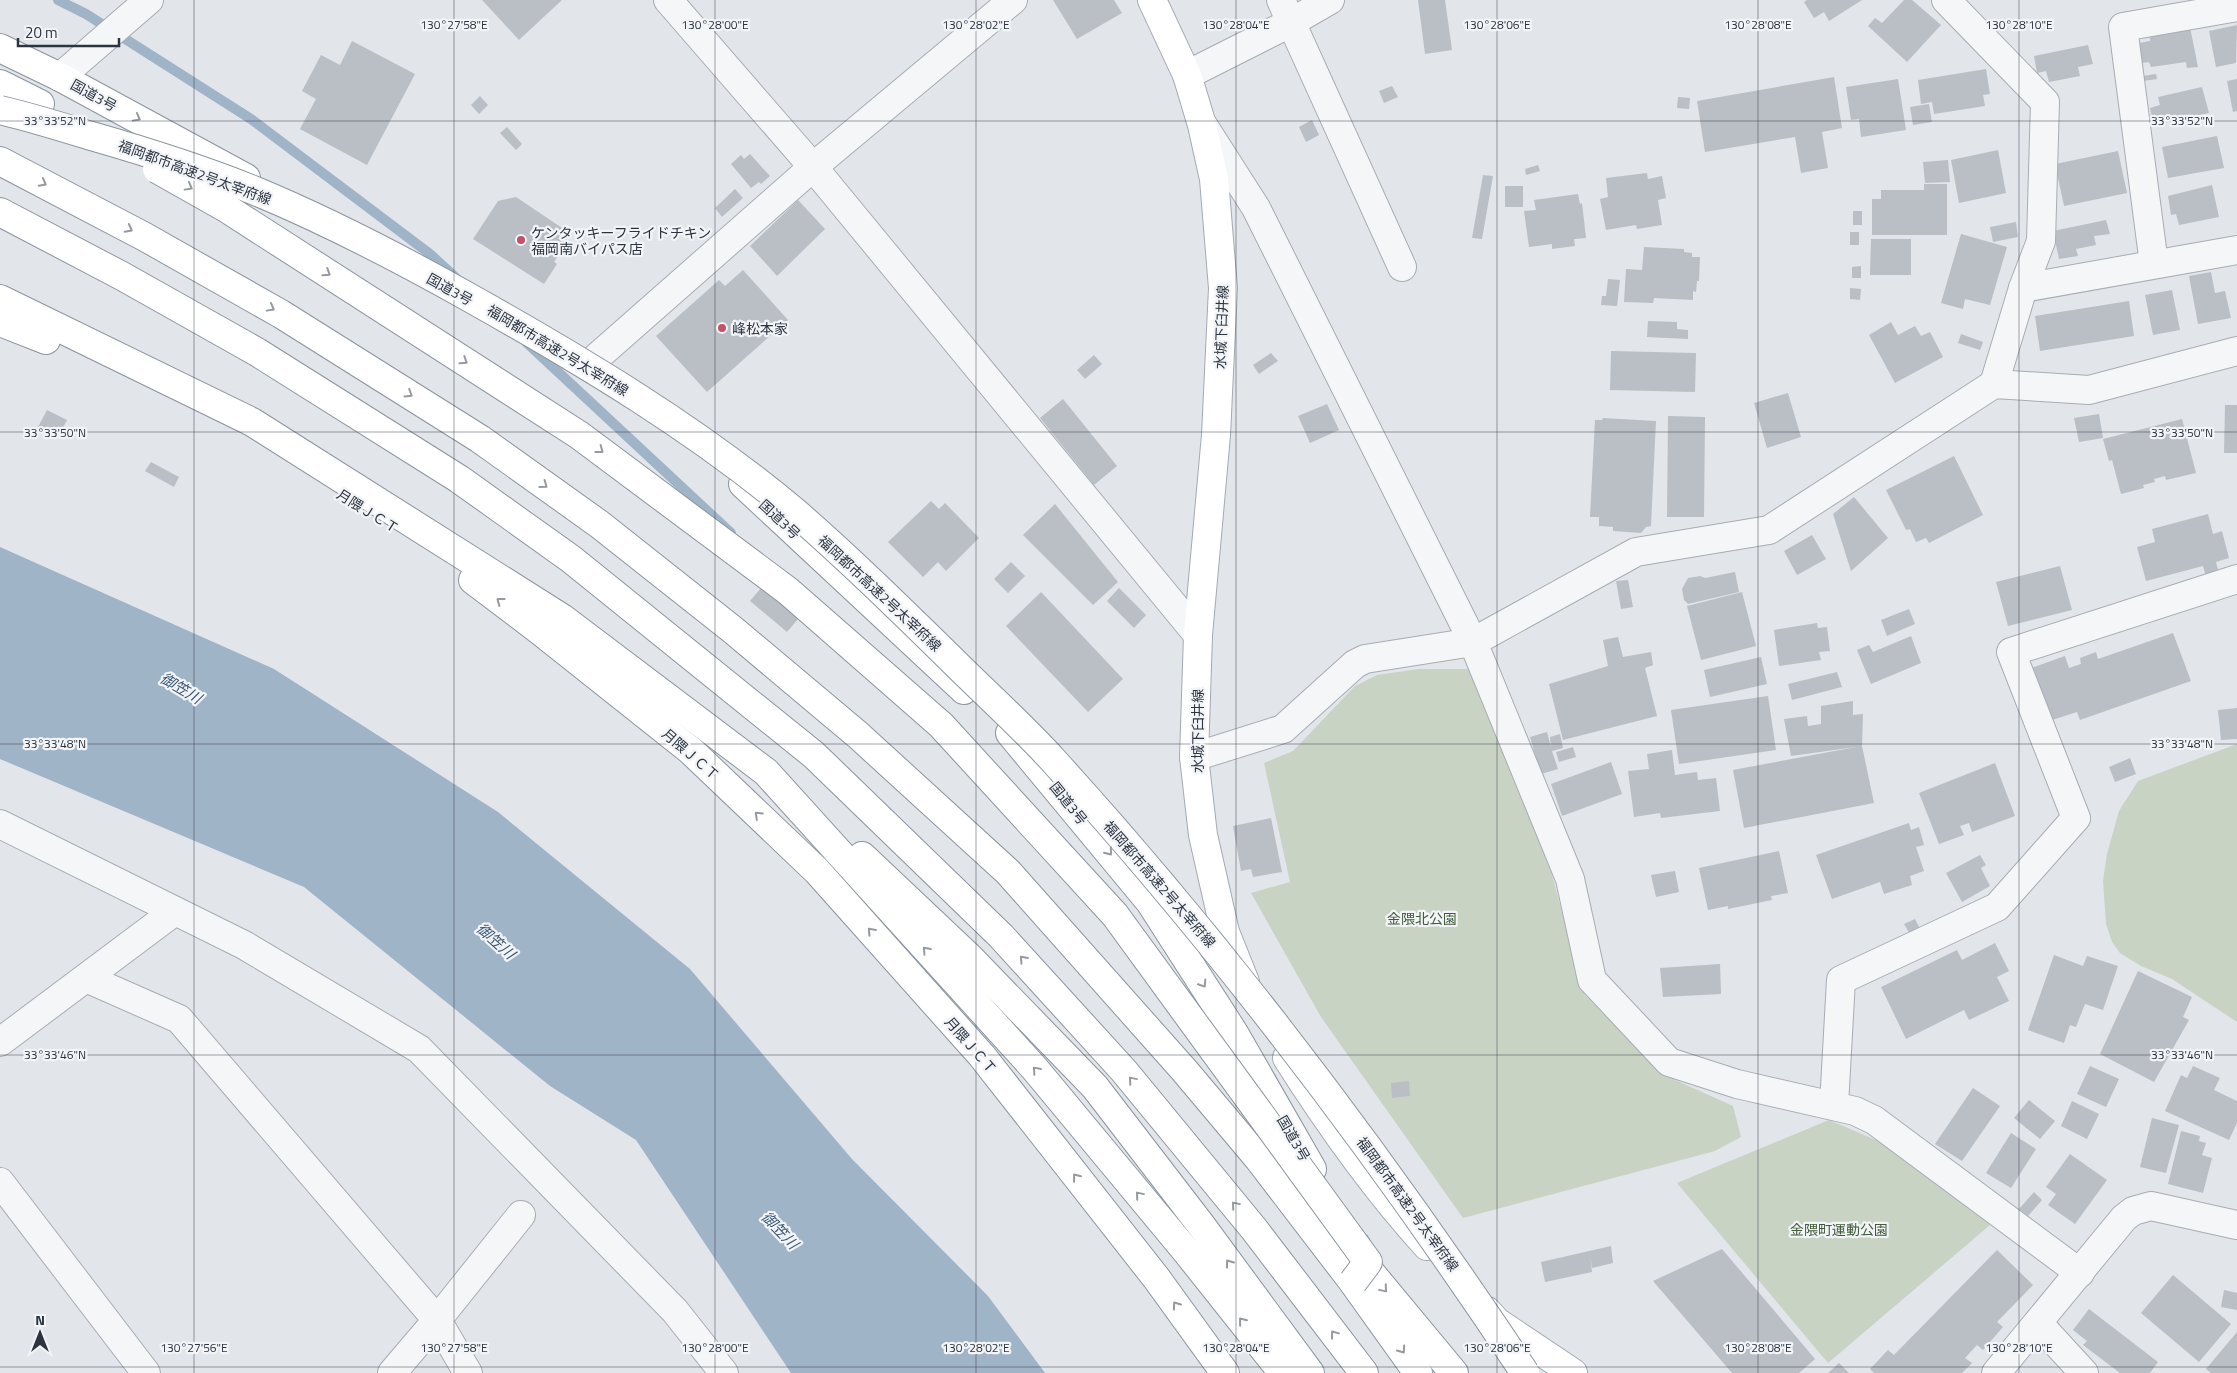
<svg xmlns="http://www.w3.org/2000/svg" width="2237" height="1373" viewBox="0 0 2237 1373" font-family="'Titillium Web','Noto Sans JP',sans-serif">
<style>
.green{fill:#c8d3c4}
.water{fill:#a0b4c7}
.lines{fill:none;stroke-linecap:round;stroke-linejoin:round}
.stream{stroke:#a0b4c7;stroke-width:10}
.building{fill:#babfc6}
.minor-casing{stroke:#a8acb4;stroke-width:30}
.major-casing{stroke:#a3aab4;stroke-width:30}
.highway-casing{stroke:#8b949f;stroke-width:30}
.minor{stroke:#f5f6f8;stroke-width:28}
.major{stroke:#fff;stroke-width:28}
.highway{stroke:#fff;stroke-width:28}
.highway-bridge-casing{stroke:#8b949f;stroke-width:30;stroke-linecap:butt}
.highway-bridge{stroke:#fff;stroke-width:28}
.oneway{stroke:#969aa0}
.ticks{fill:none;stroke:#2c3440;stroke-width:1;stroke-opacity:0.45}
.poi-dot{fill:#c45267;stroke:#f2f4f7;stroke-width:2}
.labels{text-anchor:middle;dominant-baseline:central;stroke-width:4.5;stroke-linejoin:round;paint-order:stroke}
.street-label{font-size:14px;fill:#2c3440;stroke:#f2f4f7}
.poi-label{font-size:14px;fill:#2c3440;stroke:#f2f4f7;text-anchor:start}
.park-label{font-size:14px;fill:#415b3a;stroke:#f2f4f7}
.water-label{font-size:15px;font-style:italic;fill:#395471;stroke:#f2f4f7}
.ticks-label{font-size:12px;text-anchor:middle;fill:#2c3440;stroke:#f2f4f7;stroke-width:4.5;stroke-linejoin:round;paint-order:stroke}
</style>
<rect width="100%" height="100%" fill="#e2e5ea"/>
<g class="green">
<path d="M1419 669H1471L1552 875 1584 994 1664 1075 1733 1106 1741 1137 1715 1151 1463 1218 1321 1017 1251 893 1290 882 1264 763 1293 751 1355 686 1377 675Z"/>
<path d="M2237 744V1022L2172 979 2141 966 2120 953 2112 942 2106 924 2103 881 2107 854 2119 811 2138 781Z"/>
<path d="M1829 1120 1885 1144 1990 1225 1828 1363 1677 1183Z"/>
</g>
<path class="water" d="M0 547 274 669 498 812 690 969 852 1159 988 1296 1045 1373H791L636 1140 550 1086 304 887 0 759Z"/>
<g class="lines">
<g class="stream">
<path d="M58 0 86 14 251 119 430 254 456 278"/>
<path d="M527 343 731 533"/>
</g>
</g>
<g class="building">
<path d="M482 0H562L519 40Z"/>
<path d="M1053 0H1114L1122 13 1077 39Z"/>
<path d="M1418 0H1445L1452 50 1425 54Z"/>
<path d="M1807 0H1862L1829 21 1824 12 1814 18 1804 2Z"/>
<path d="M1904 0H1912L1941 25 1907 62 1868 26 1875 18 1882 23Z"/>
<path d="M2237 25 2236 63 2216 67 2209 31Z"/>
<path d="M2190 27 2198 67 2187 68 2186 62 2151 67 2149 62 2142 63 2139 43 2150 41 2149 31Z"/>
<path d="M352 41 415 74 367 165 300 129 316 99 302 91 321 55 340 65Z"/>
<path d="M2088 45 2093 64 2078 67 2080 76 2049 82 2046 71 2037 73 2034 56Z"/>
<path d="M1986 69 1990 94 1983 95 1985 106 1934 114 1932 102 1921 104 1918 80Z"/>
<path d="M2156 74 2157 79 2143 81V76Z"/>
<path d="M1834 77 1842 128 1822 132 1828 168 1801 173 1795 137 1705 152 1697 101Z"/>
<path d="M1898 79 1906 130 1861 137 1859 119 1851 120 1846 87Z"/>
<path d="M2237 79V111L2233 112 2227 81Z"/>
<path d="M1392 86 1398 97 1384 103 1379 91Z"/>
<path d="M2202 87 2209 113 2154 125 2150 108 2160 105 2158 97Z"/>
<path d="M480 96 488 105 479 114 471 105Z"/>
<path d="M1678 97 1690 98 1689 109 1677 108Z"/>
<path d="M1929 104 1932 122 1913 125 1910 107Z"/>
<path d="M1312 120 1319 135 1306 142 1299 127Z"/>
<path d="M507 127 522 144 516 150 500 133Z"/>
<path d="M2217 136 2224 168 2168 178 2162 147Z"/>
<path d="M1998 150 2006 193 1959 203 1951 160Z"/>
<path d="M2118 151 2127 193 2064 206 2055 164Z"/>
<path d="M750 154 770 176 761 184 759 182 751 188 731 164 741 155 744 159Z"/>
<path d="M1948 160 1950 182 1925 183 1923 162Z"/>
<path d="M1538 165 1540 171 1526 175 1525 169Z"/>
<path d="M1647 173 1648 179 1662 176 1666 198 1658 200 1662 225 1637 229 1636 225 1606 230 1600 199 1608 197 1606 178Z"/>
<path d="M1483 175 1493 176 1482 239 1472 238Z"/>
<path d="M1924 184H1947V235H1872V199H1881V190H1924Z"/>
<path d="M2212 185 2219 217 2179 225 2176 214 2171 215 2168 196Z"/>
<rect x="1505" y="186" width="18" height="21"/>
<path d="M735 189 743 198 722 217 715 208Z"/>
<path d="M1578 194 1580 204 1582 203 1586 238 1574 239 1575 246 1552 249V244L1529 247 1524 211 1536 210 1534 200Z"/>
<path d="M516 197 565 230 567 242 554 262 557 264 544 284 473 239 498 201Z"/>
<path d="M798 200 825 229 777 276 750 246Z"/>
<rect x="1853" y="211" width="9" height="14"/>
<path d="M2106 220 2110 234 2094 236 2096 245 2076 249 2078 256 2059 259 2053 231Z"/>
<path d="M2016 222 2018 237 1993 242 1990 227Z"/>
<rect x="1850" y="232" width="9" height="13"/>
<path d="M1961 234 2007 247 1990 305 1965 299 1963 309 1941 303Z"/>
<path d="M1871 239H1911V275H1870Z"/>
<path d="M1644 247 1684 249V252L1692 253V257H1700L1699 281H1697L1696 292 1693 291V300L1654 298 1653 303 1624 302 1626 269 1642 270Z"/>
<path d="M1861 266V278H1852V267Z"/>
<path d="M743 270 788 320 707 392 656 336 719 280 725 286Z"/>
<path d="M2211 272 2215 293 2225 291 2231 318 2198 324 2189 276Z"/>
<path d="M1608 279 1620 280 1617 306 1601 305 1602 296H1606Z"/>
<path d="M1850 288 1861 289 1860 300 1850 299Z"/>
<path d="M2172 290 2180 330 2153 335 2145 295Z"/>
<path d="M2129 301 2134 336 2040 351 2035 316Z"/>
<path d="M1648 321 1677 322V329L1688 330V339L1647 337Z"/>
<path d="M1891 322 1898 335 1915 326 1921 336 1930 332 1943 357 1895 383 1869 335Z"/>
<path d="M1961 334 1983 342 1980 350 1958 343Z"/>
<path d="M1611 351 1696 353 1695 392 1610 390Z"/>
<path d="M1271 353 1278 361 1259 374 1253 365Z"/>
<path d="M1094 355 1102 364 1085 379 1077 370Z"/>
<path d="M1788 393 1801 437 1767 448 1754 403Z"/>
<path d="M1063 399 1117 466 1094 485 1040 418Z"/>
<path d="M1327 404 1339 430 1310 443 1298 416Z"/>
<path d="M2225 405H2237V453H2224Z"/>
<path d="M47 410 67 420 58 437 38 427Z"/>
<path d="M2099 414 2103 438 2079 442 2074 418Z"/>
<path d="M1668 416 1705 417 1704 517H1667Z"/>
<path d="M1603 418 1656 421 1651 526 1646 527 1641 533 1613 531V527L1599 526V517H1590L1595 420H1602Z"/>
<path d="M2182 419 2196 473 2166 480 2165 476 2154 479 2155 482 2143 485 2144 488 2121 494 2112 460 2109 461 2103 439Z"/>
<path d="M1954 456 1983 515 1929 543 1926 538 1916 542 1910 529 1906 530 1886 490Z"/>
<path d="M151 462 179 477 174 487 145 471Z"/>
<path d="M1854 497 1888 538 1851 571 1833 514Z"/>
<path d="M931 501 939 509 945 503 979 538 946 571 938 562 923 577 888 542Z"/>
<path d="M1055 504 1118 582 1093 605 1023 535Z"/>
<path d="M2208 514 2213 534 2222 531 2229 558 2216 562 2219 574 2206 577 2203 566 2146 581 2137 547 2155 542 2152 529Z"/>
<path d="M1812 535 1826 559 1797 575 1784 551Z"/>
<path d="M1011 562 1025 576 1008 593 994 579Z"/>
<path d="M2060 566 2072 610 2008 626 1996 582Z"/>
<path d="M779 567 816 598 787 632 750 601Z"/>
<path d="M1735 572 1739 592 1688 604 1684 600 1682 589 1688 578 1700 576 1705 578Z"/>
<path d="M1628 580 1633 607 1621 609 1616 581Z"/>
<path d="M1119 588 1146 615 1134 628 1107 601Z"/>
<path d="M1041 592 1123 679 1088 712 1006 626Z"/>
<path d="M1742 592 1756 646 1701 660 1687 606Z"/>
<path d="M1909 609 1915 624 1887 636 1881 620Z"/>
<path d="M1817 623 1818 628 1827 627 1830 651 1819 652 1821 660 1779 666 1774 630Z"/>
<path d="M2173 633 2191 681 2080 720 2077 712 2049 721 2031 668 2065 656 2069 668 2081 664 2080 658 2096 652 2098 659Z"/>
<path d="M1911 636 1921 663 1871 684 1857 650 1869 645 1873 652Z"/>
<path d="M1618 637 1623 657 1651 652 1653 665 1645 668 1657 716 1563 740 1549 684 1608 666 1603 640Z"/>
<path d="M1761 657 1767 684 1710 697 1704 670Z"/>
<path d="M1837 672 1842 687 1792 700 1788 684Z"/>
<path d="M1768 696 1776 750 1679 764 1671 710Z"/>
<path d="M1853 701V715L1863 714 1862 746 1874 803 1744 828 1733 770 1856 747 1791 756 1784 719 1807 716 1808 726 1821 724V706Z"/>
<path d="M2237 708V739L2221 740 2218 710Z"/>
<path d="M1547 732 1551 747 1550 737 1560 734 1563 748 1552 751 1558 769 1541 774 1530 737Z"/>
<path d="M1573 747 1576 757 1559 762 1556 752Z"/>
<path d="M1672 750 1675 775 1697 772 1698 780 1716 778 1720 811 1661 818 1660 813 1634 817 1628 771 1649 769 1647 754Z"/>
<path d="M2130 758 2136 774 2115 782 2109 767Z"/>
<path d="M1611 762 1622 794 1562 816 1551 784Z"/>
<path d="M1995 763 2015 816 1972 832 1969 823 1960 826 1964 835 1939 844 1919 793Z"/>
<path d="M1271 818 1282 872 1253 877 1251 869 1241 871 1233 826Z"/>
<path d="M1909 823 1911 830 1919 827 1924 845 1916 847 1924 871 1910 876 1912 885 1884 894 1880 882 1832 899 1816 855Z"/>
<path d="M1779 851 1788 893 1771 896 1772 900 1728 909V906L1708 910 1699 868Z"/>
<path d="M1980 855 1986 865 1981 868 1990 886 1962 902 1946 873Z"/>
<path d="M1675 871 1679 892 1656 897 1651 875Z"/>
<path d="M1915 919 1921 931 1911 936 1904 924Z"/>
<path d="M1995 943 2009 971 1997 977 2009 1001 1969 1020 1964 1010 1906 1039 1881 987 1957 950 1962 960Z"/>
<path d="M2054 955 2083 966 2087 956 2118 966 2103 1010 2085 1004 2076 1027 2070 1025 2064 1043 2028 1030Z"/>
<path d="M1720 964 1721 994 1663 997 1660 968Z"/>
<path d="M2138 971 2192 997 2183 1017 2189 1020 2154 1082 2100 1054Z"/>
<path d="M2090 1066 2119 1079 2106 1107 2077 1094Z"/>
<path d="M2193 1066 2220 1078 2214 1090 2237 1101V1123L2229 1140 2165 1111 2181 1075 2187 1078Z"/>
<path d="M1409 1081 1410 1096 1392 1098 1391 1083Z"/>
<path d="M1973 1088 2000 1106 1962 1161 1935 1144Z"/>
<path d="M2029 1100 2055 1121 2040 1139 2014 1118Z"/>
<path d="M2072 1101 2099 1114 2087 1139 2061 1126Z"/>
<path d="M2152 1118 2179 1125 2166 1173 2140 1167Z"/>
<path d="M2181 1131 2200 1136 2199 1141 2206 1143 2202 1155 2212 1158 2203 1193 2168 1184Z"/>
<path d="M2011 1133 2036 1149 2011 1188 1986 1173Z"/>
<path d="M2070 1154 2107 1180 2075 1224 2048 1205 2056 1194 2046 1187Z"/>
<path d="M2034 1192 2042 1200 2028 1216 2019 1209Z"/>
<path d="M1611 1246 1613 1263 1592 1268 1590 1255 1592 1272 1545 1282 1541 1262Z"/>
<path d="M1722 1249 1815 1359 1799 1373H1732L1653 1281Z"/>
<path d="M1997 1250 2033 1285 1997 1322 2003 1327 1983 1350 1977 1345 1965 1358 1972 1363 1962 1373H1874L1870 1369 1888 1350 1894 1355Z"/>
<path d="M2173 1275 2231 1324 2199 1362 2141 1313Z"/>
<path d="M2224 1290 2237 1293V1310L2221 1307Z"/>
<path d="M2089 1309 2158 1362 2150 1373H2120L2083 1345 2087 1341 2073 1330Z"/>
<path d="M2237 1332V1373H2211L2206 1369Z"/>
<path d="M1839 1363 1849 1373H1828Z"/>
</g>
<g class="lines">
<defs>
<g id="minor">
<path d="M668 0 813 167 1198 635"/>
<path d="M1281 0 1402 267"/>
<path d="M1946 0 2045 102 2041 241 2023 288 1994 384"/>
<path d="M1187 75 1292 22 1330 0"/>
<path d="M60 77 149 0"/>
<path d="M1203 125 1256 208 1473 642 1570 879 1592 980 1669 1062 1737 1084 1855 1111 1874 1120 2080 1273"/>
<path d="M2154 264 2123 27 2237 7"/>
<path d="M2023 288 2237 250"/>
<path d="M588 365 813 167 1013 0"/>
<path d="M1194 757 1283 729 1355 664 1365 659 1473 642 1636 552 1769 530 1994 384 2089 390 2237 351"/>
<path d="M0 824 244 945 419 1049 675 1311 724 1373"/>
<path d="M86 978 179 1019 437 1320 392 1373"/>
<path d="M0 1042 175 911"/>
<path d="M1834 1105 1841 980 1997 907 2076 818 2011 652 2237 579"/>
<path d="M0 1182 146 1373"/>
<path d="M2038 1323 2084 1373"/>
<path d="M468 1373 437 1320 521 1215"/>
<path d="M1996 1373 2124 1218 2133 1211 2151 1206 2237 1225"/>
</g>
<g id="major">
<path d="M1152 0 1187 75 1202 125 1214 179 1223 288 1216 435 1198 635 1194 757 1203 835 1225 932 1245 982"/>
<path d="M1287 1058C1329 1124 1374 1188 1427 1246"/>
<path d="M1487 1311 1497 1322 1573 1373"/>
</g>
<g id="highway">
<path d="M0 48 60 77 246 178"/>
<path d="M0 84 40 104"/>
<path d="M0 161 145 237 281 314 480 439 599 524 733 630 858 735 1008 872 1184 1070 1258 1158 1353 1282 1418 1373"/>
<path d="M0 212 122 276 257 352 459 479 571 559 814 755 1001 936 1124 1071 1254 1229 1364 1373"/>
<path d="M0 299 252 422 562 618 766 772 1035 1069 1186 1251 1283 1373"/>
<path d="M0 322 46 340"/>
<path d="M743 484 964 690"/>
<path d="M473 580 539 630 690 750 817 871 982 1056 1157 1279 1225 1373"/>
<path d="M1010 733 1150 902 1234 1033 1312 1169"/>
<path d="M862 856 971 959 1095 1087 1201 1225 1310 1373"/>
<path d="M1356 1245 1371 1273 1454 1373"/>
</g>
</defs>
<use href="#minor" class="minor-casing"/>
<use href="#major" class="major-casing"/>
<use href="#highway" class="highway-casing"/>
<use href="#minor" class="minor"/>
<use href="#major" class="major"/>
<use href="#highway" class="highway"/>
<defs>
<g id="highway-bridge">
<path d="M0 110C30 117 59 126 88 135 144 151 199 168 253 190 328 221 401 259 472 299 584 362 696 429 795 512 849 559 900 609 951 659 984 692 1020 724 1052 759 1226 950 1382 1158 1525 1373"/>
<path d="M157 169 226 208 579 435 788 591 941 725 1115 915 1368 1262 1353 1282"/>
</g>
</defs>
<use href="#highway-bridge" class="highway-bridge-casing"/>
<use href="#highway-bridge" class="highway-bridge"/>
</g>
<defs><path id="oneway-chevron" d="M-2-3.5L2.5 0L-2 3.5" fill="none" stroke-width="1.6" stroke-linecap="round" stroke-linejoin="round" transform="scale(1.25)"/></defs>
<g class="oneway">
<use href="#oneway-chevron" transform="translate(137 118) rotate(29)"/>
<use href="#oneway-chevron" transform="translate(43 183) rotate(28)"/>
<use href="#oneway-chevron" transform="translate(189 187) rotate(29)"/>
<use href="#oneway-chevron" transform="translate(129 229) rotate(28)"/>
<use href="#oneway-chevron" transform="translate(327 273) rotate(33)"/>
<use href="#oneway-chevron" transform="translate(271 308) rotate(29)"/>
<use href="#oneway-chevron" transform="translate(464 361) rotate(33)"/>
<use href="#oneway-chevron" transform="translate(409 394) rotate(32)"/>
<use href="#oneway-chevron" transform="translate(600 450) rotate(37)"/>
<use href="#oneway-chevron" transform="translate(544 485) rotate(36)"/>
<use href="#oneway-chevron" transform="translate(500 601) rotate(-143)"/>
<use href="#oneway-chevron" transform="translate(758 815) rotate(-137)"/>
<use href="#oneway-chevron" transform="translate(1109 852) rotate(51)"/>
<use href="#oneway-chevron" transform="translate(871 931) rotate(-132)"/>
<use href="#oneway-chevron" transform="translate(926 950) rotate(-132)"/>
<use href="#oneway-chevron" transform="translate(1023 959) rotate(-132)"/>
<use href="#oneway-chevron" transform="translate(1203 984) rotate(57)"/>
<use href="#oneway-chevron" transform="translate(1036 1070) rotate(-131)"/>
<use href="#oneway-chevron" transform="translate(1132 1080) rotate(-130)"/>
<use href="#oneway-chevron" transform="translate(1076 1177) rotate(-128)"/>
<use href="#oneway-chevron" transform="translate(1139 1195) rotate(-130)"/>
<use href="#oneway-chevron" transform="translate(1235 1205) rotate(-130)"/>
<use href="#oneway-chevron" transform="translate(1229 1263) rotate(-126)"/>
<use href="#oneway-chevron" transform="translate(1384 1289) rotate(50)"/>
<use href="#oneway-chevron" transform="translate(1176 1305) rotate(-126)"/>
<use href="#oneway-chevron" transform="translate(1242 1321) rotate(-128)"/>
<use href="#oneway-chevron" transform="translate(1334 1334) rotate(-127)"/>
<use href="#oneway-chevron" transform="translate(1402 1350) rotate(55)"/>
</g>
<path class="ticks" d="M194 0V1373M454 0V1373M715 0V1373M976 0V1373M1236 0V1373M1497 0V1373M1758 0V1373M2019 0V1373M0 121H2237M0 432H2237M0 744H2237M0 1055H2237M0 1367H2237"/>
<g class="poi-dot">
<circle cx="521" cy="240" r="5"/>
<circle cx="722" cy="328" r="5"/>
</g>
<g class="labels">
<g class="street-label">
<text transform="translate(94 95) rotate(29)">国道3号</text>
<text transform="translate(195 172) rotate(20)">福岡都市高速2号太宰府線</text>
<text transform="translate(450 289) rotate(29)">国道3号</text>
<text transform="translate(1221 327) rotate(-88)">水城下臼井線</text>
<text transform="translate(558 350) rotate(31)">福岡都市高速2号太宰府線</text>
<text transform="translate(368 511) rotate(32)">月隈ＪＣＴ</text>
<text transform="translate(780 519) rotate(43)">国道3号</text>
<text transform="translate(880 593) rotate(43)">福岡都市高速2号太宰府線</text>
<text transform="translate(1197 731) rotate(-90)">水城下臼井線</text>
<text transform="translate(691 754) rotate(41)">月隈ＪＣＴ</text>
<text transform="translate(1069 803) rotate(51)">国道3号</text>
<text transform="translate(1160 884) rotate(49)">福岡都市高速2号太宰府線</text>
<text transform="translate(971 1045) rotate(49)">月隈ＪＣＴ</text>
<text transform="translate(1294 1138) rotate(60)">国道3号</text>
<text transform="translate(1408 1204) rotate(54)">福岡都市高速2号太宰府線</text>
</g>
<g class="poi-label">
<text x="531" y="232">ケンタッキーフライドチキン<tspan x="531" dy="16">福岡南バイパス店</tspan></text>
<text x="732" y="328">峰松本家</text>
</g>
<g class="park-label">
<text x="1422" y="918">金隈北公園</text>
<text x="1839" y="1229">金隈町運動公園</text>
</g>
<g class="water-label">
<text transform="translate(181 688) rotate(31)">御笠川</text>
<text transform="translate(496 941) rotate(42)">御笠川</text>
<text transform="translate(780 1230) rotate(46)">御笠川</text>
</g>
</g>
<g class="ticks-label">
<text x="454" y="29">130°27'58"E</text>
<text x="715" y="29">130°28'00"E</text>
<text x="976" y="29">130°28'02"E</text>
<text x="1236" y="29">130°28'04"E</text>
<text x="1497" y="29">130°28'06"E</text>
<text x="1758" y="29">130°28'08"E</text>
<text x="2019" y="29">130°28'10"E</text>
<text x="55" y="125">33°33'52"N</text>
<text x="2182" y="125">33°33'52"N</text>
<text x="55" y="437">33°33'50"N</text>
<text x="2182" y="437">33°33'50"N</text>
<text x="55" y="748">33°33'48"N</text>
<text x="2182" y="748">33°33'48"N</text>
<text x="55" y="1059">33°33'46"N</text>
<text x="2182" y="1059">33°33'46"N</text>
<text x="194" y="1352">130°27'56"E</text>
<text x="454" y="1352">130°27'58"E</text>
<text x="715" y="1352">130°28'00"E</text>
<text x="976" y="1352">130°28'02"E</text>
<text x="1236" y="1352">130°28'04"E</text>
<text x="1497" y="1352">130°28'06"E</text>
<text x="1758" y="1352">130°28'08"E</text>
<text x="2019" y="1352">130°28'10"E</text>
</g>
<g transform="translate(40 1333)" stroke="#f2f4f7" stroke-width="4" paint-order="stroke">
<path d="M0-4L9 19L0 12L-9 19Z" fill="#2c3440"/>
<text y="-8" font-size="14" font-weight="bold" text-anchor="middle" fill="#2c3440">N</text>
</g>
<path d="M18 38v8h101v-8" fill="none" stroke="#2c3440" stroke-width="2.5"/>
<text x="25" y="38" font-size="15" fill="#2c3440" stroke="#f2f4f7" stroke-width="4" paint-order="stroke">20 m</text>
</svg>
